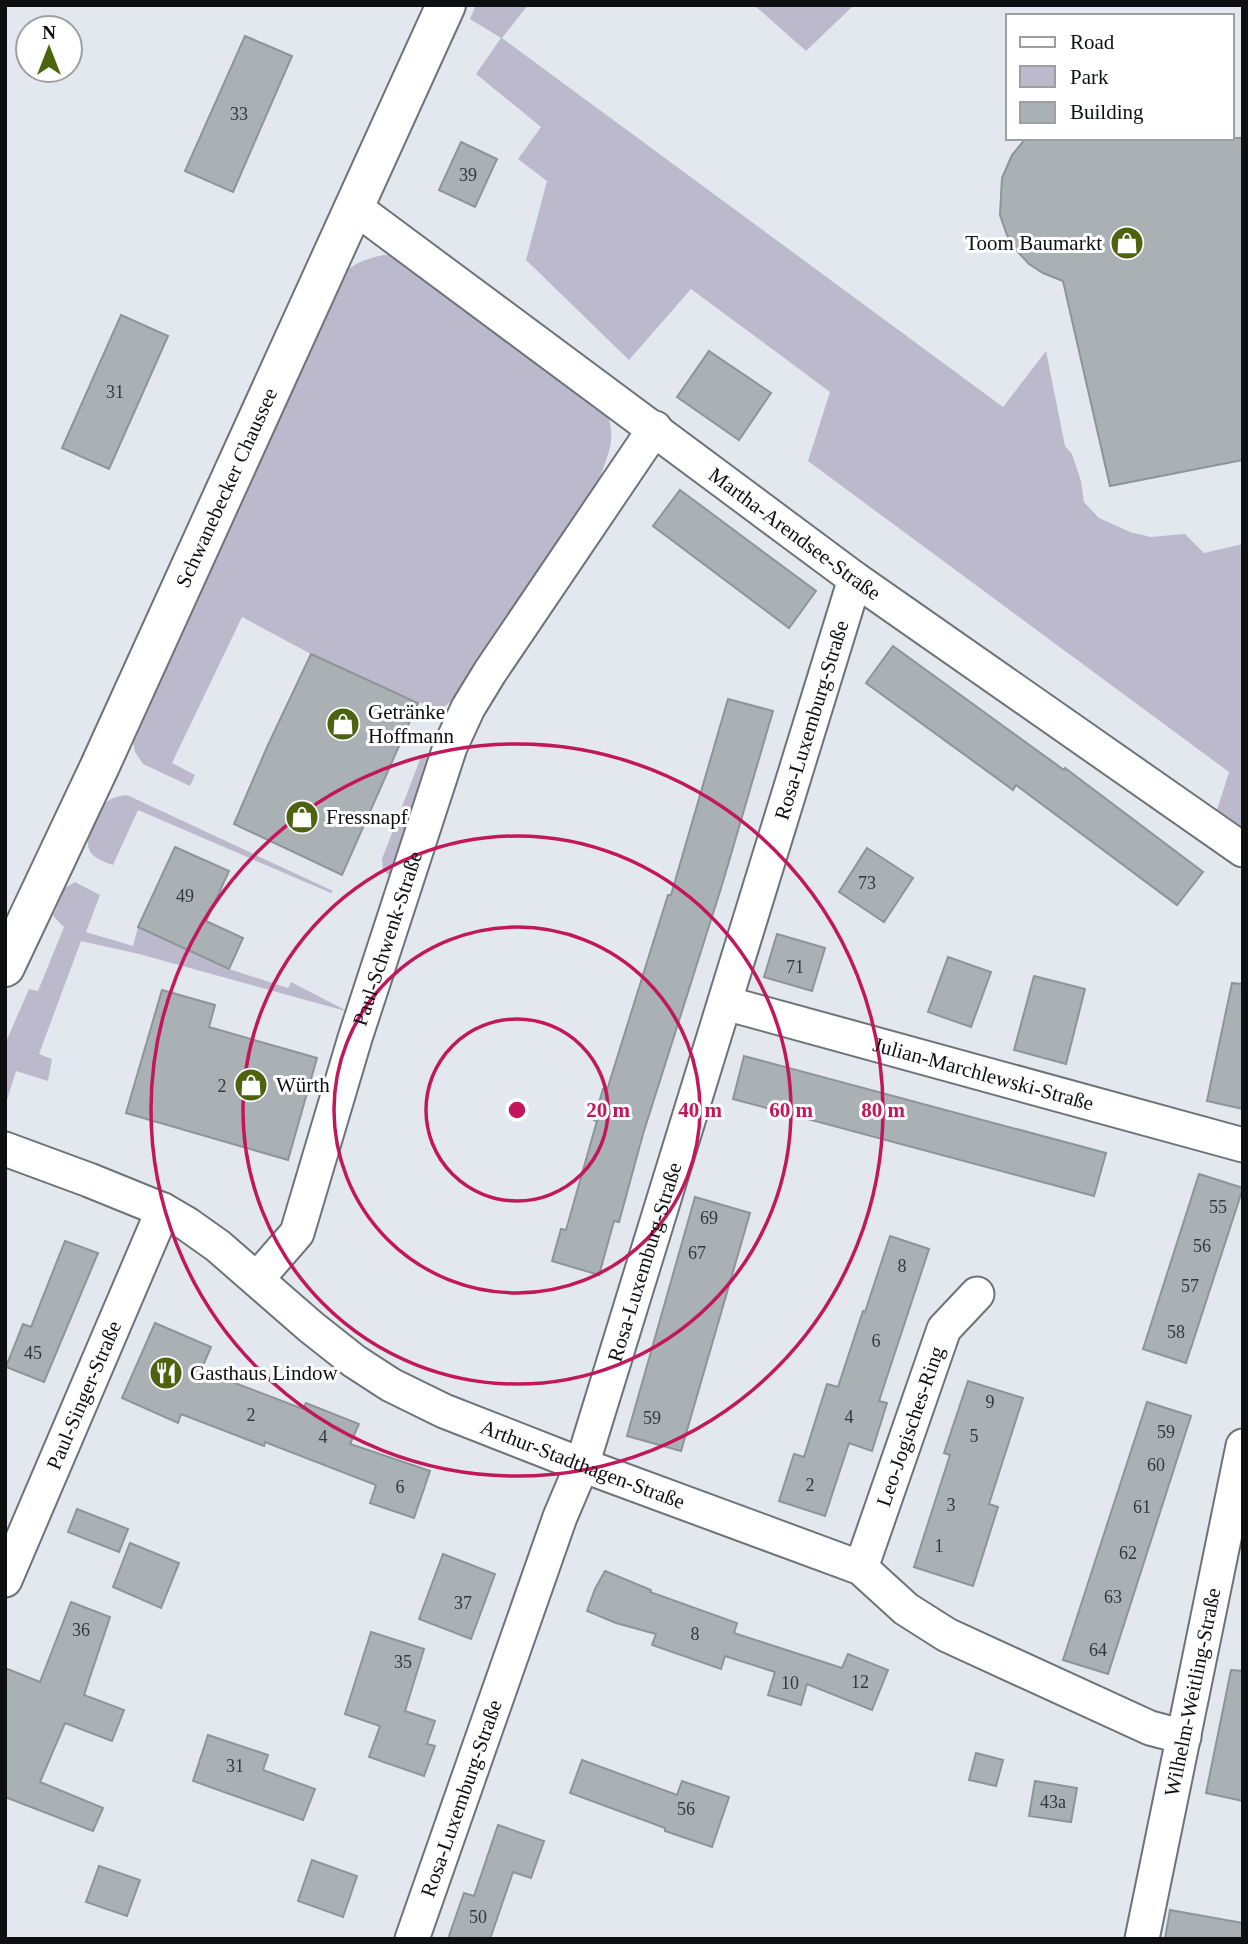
<svg xmlns="http://www.w3.org/2000/svg" width="1248" height="1944" viewBox="0 0 1248 1944" font-family="'Times New Roman',serif">
<style>
.green{fill:#bdb9cc}
.building{fill:#a9b1b4;stroke:#8d9598;stroke-width:2}
.lines{fill:none;stroke-linecap:round;stroke-linejoin:round}
.minor-casing{stroke:#6e7378;stroke-width:37}
.major-casing{stroke:#6e7378;stroke-width:42}
.minor{stroke:#fff;stroke-width:33}
.major{stroke:#fff;stroke-width:38}
.ring{fill:none;stroke:#c2185b;stroke-width:3.5}
.labels{text-anchor:middle;dominant-baseline:central;stroke-width:6;stroke-linejoin:round;paint-order:stroke}
.number-label{font-size:18px;fill:#34383a}
.poi-label{font-size:21px;fill:#0d0f11;stroke:#fff;text-anchor:start}
.street-label{font-size:21px;fill:#0d0f11;stroke:#fff}
.centre{fill:#c2185b;stroke:#fff;stroke-width:3.5}
.ring-label{font-size:21px;text-anchor:middle;font-weight:bold;fill:#c2185b;stroke:#fff;stroke-width:6;stroke-linejoin:round;paint-order:stroke}
</style>
<rect width="100%" height="100%" fill="#e2e8ee"/>
<g class="green">
<path d="M476 5H528L502 38 1003 407 1046 351 1065 446 1072 454 1081 481 1084 502 1099 518 1130 532 1151 537 1185 534 1204 553 1243 544V828L1217 810 1229 772 808 461 830 392 691 289 629 360 526 260 547 181 518 159 541 127 476 74 501 38 470 19Z"/>
<path d="M754 5H854L806 51Z"/>
<path d="M383 255H398L604 405C617 436 611 447 600 477L456 697 439 711 311 654 242 617 172 763 195 775 190 786 143 764 135 752 132 736 337 279C353 264 362 260 383 255Z"/>
<path d="M421 757 431 759 393 877 383 871 382 859Z"/>
<path d="M127 795 333 891 331 893 138 810 113 865C89 857 82 850 93 825 101 806 104 798 127 795Z"/>
<path d="M75 882 100 895 86 932 133 946 138 927 229 969 288 988 291 982 349 1012 139 954 81 941 39 1054 52 1059 48 1081 16 1071 5 1106V1044L29 989 38 991 64 927 53 916 65 888Z"/>
</g>
<g class="building">
<path d="M245 36 292 56 233 192 185 171Z"/>
<path d="M1026 138H1243V460L1110 486 1063 281 1043 273 1029 264 1016 250 1007 235 1000 215 1002 178 1012 155Z"/>
<path d="M461 142 497 159 475 207 439 190Z"/>
<path d="M121 315 168 336 109 469 62 448Z"/>
<path d="M709 351 771 393 739 440 677 397Z"/>
<path d="M680 490 816 591 789 628 653 526Z"/>
<path d="M893 646 1064 770 1065 768 1203 872 1177 905 1016 785 1013 790 866 683Z"/>
<path d="M311 654 418 703 342 875 234 824 268 745Z"/>
<path d="M728 699 773 711 722 885 643 1134 619 1222 614 1221 599 1275 552 1261 561 1229 566 1230 597 1121 594 1120 603 1089 607 1090 668 895H671Z"/>
<path d="M175 847 229 871 206 921 243 938 229 969 138 927Z"/>
<path d="M867 848 913 878 884 922 839 892Z"/>
<path d="M777 934 825 948 812 991 764 977Z"/>
<path d="M948 957 991 972 971 1027 928 1012Z"/>
<path d="M1034 976 1085 989 1066 1064 1014 1050Z"/>
<path d="M1232 983 1243 984V1109L1207 1101Z"/>
<path d="M162 990 215 1005 209 1027 317 1058 288 1160 126 1113Z"/>
<path d="M744 1056 1106 1153 1094 1196 733 1099Z"/>
<path d="M1199 1174 1243 1188 1186 1363 1143 1349Z"/>
<path d="M695 1197 750 1213 681 1451 627 1436Z"/>
<path d="M890 1236 929 1249 879 1401 887 1403 872 1451 849 1443 825 1516 779 1501 794 1454 804 1457 827 1384 838 1387 863 1311 865 1312Z"/>
<path d="M65 1241 98 1253 44 1382 6 1367 23 1324 31 1327Z"/>
<path d="M155 1323 211 1347 201 1370 303 1409 306 1403 359 1424 350 1444 430 1471 414 1518 370 1503 376 1485 265 1442 264 1446 181 1414 178 1423 122 1398Z"/>
<path d="M968 1381 1023 1398 989 1504 998 1507 973 1586 914 1567 950 1455 944 1453Z"/>
<path d="M1147 1402 1191 1416 1108 1674 1063 1660Z"/>
<path d="M77 1509 128 1529 119 1552 68 1532Z"/>
<path d="M130 1543 179 1563 161 1608 113 1587Z"/>
<path d="M443 1554 495 1574 471 1639 419 1619Z"/>
<path d="M605 1571 651 1590 650 1592 737 1623 734 1633 842 1668 848 1654 888 1670 872 1710 807 1684 801 1705 768 1695 775 1672 725 1656 721 1669 652 1645 656 1634 616 1623 587 1611 595 1589Z"/>
<path d="M71 1602 110 1617 84 1695 124 1710 112 1741 65 1723 40 1782 103 1808 93 1831 5 1797V1668L40 1682Z"/>
<path d="M371 1632 424 1649 405 1711 435 1721 427 1744 435 1746 424 1776 369 1757 380 1726 345 1714Z"/>
<path d="M1231 1670 1243 1671V1801L1206 1793Z"/>
<path d="M208 1735 268 1755 263 1770 315 1789 303 1820 193 1781Z"/>
<path d="M976 1753 1003 1760 996 1786 969 1780Z"/>
<path d="M582 1760 677 1795 682 1781 729 1797 712 1847 665 1831V1828L570 1793Z"/>
<path d="M1035 1781 1077 1788 1071 1822 1029 1816Z"/>
<path d="M498 1825 544 1841 531 1878 513 1872 490 1939H448L464 1893 474 1896Z"/>
<path d="M312 1860 357 1876 343 1917 298 1901Z"/>
<path d="M99 1866 140 1880 127 1916 86 1902Z"/>
<path d="M1170 1910 1243 1923V1939H1165Z"/>
</g>
<g class="lines">
<defs>
<g id="minor">
<path id="s1" d="M353 206 855 579 1243 850"/>
<path id="s2" d="M725 1003 1243 1145"/>
<path id="s3" d="M5 1149 89 1180 163 1210 187 1224 218 1246 311 1327 354 1361 391 1385 444 1411 582 1465 861 1568 906 1609 947 1635 1150 1728 1184 1737"/>
<path id="s4" d="M257 1279 297 1233 355 1038 450 747 468 708 490 672 655 428"/>
<path id="s5" d="M861 1568 944 1329 977 1294"/>
<path id="s6" d="M5 1580 163 1210"/>
<path id="s7" d="M412 1939 560 1517 582 1465 855 579"/>
<path id="s8" d="M1142 1939 1243 1446"/>
</g>
<g id="major">
<path id="s9" d="M5 967 99 768 446 5"/>
</g>
</defs>
<use href="#minor" class="minor-casing"/>
<use href="#major" class="major-casing"/>
<use href="#minor" class="minor"/>
<use href="#major" class="major"/>
</g>
<g class="ring">
<circle cx="517" cy="1110" r="91"/>
<circle cx="517" cy="1110" r="183"/>
<circle cx="517" cy="1110" r="274"/>
<circle cx="517" cy="1110" r="366"/>
</g>
<defs>
<symbol id="shop-disc" viewBox="-11 -11 22 22"><circle r="9.5" fill="#4d630f" stroke="#fff"/><path d="M-5-2.5h2.3a2.7 3.5 0 0 1 5.4 0H5L5.5 6h-11ZM-1.5-2.5h3a1.5 2.3 0 0 0-3 0Z" fill="#fff"/></symbol>
<symbol id="restaurant-disc" viewBox="-11 -11 22 22"><circle r="9.5" fill="#4d630f" stroke="#fff"/><path d="M-5-6h1v4h1v-4h1v4h1v-4h1v5L-1.5 .5V6h-2V.5L-5-1ZM5-6V6H3V1.5H1.5Q1.5-4 5-6Z" fill="#fff"/></symbol>
</defs>
<g fill-rule="evenodd">
<use href="#shop-disc" x="1108" y="224" width="38" height="38"/>
<use href="#shop-disc" x="324" y="705" width="38" height="38"/>
<use href="#shop-disc" x="283" y="798" width="38" height="38"/>
<use href="#shop-disc" x="232" y="1066" width="38" height="38"/>
<use href="#restaurant-disc" x="147" y="1354" width="38" height="38"/>
</g>
<g class="labels">
<g class="number-label">
<text x="239" y="114">33</text>
<text x="468" y="175">39</text>
<text x="115" y="392">31</text>
<text x="867" y="883">73</text>
<text x="185" y="896">49</text>
<text x="795" y="967">71</text>
<text x="222" y="1086">2</text>
<text x="1218" y="1207">55</text>
<text x="709" y="1218">69</text>
<text x="1202" y="1246">56</text>
<text x="697" y="1253">67</text>
<text x="902" y="1266">8</text>
<text x="1190" y="1286">57</text>
<text x="1176" y="1332">58</text>
<text x="876" y="1341">6</text>
<text x="33" y="1353">45</text>
<text x="990" y="1402">9</text>
<text x="251" y="1415">2</text>
<text x="849" y="1417">4</text>
<text x="652" y="1418">59</text>
<text x="1166" y="1432">59</text>
<text x="974" y="1436">5</text>
<text x="323" y="1437">4</text>
<text x="1156" y="1465">60</text>
<text x="810" y="1485">2</text>
<text x="400" y="1487">6</text>
<text x="951" y="1505">3</text>
<text x="1142" y="1507">61</text>
<text x="939" y="1546">1</text>
<text x="1128" y="1553">62</text>
<text x="1113" y="1597">63</text>
<text x="463" y="1603">37</text>
<text x="81" y="1630">36</text>
<text x="695" y="1634">8</text>
<text x="1098" y="1650">64</text>
<text x="403" y="1662">35</text>
<text x="860" y="1682">12</text>
<text x="790" y="1683">10</text>
<text x="235" y="1766">31</text>
<text x="1053" y="1802">43a</text>
<text x="686" y="1809">56</text>
<text x="478" y="1917">50</text>
</g>
<g class="poi-label">
<text x="1102" y="243" text-anchor="end">Toom Baumarkt</text>
<text x="368" y="712">Getränke<tspan x="368" dy="24">Hoffmann</tspan></text>
<text x="326" y="817">Fressnapf</text>
<text x="276" y="1085">Würth</text>
<text x="190" y="1373">Gasthaus Lindow</text>
</g>
<g class="street-label">
<text stroke="none"><textPath href="#s9" startOffset="528">Schwanebecker Chaussee</textPath></text>
<text stroke="none"><textPath href="#s1" startOffset="550">Martha-Arendsee-Straße</textPath></text>
<text stroke="none"><textPath href="#s7" startOffset="1283">Rosa-Luxemburg-Straße</textPath></text>
<text stroke="none"><textPath href="#s4" startOffset="369">Paul-Schwenk-Straße</textPath></text>
<text stroke="none"><textPath href="#s2" startOffset="268">Julian-Marchlewski-Straße</textPath></text>
<text stroke="none"><textPath href="#s7" startOffset="716">Rosa-Luxemburg-Straße</textPath></text>
<text stroke="none"><textPath href="#s6" startOffset="201">Paul-Singer-Straße</textPath></text>
<text stroke="none"><textPath href="#s5" startOffset="150">Leo-Jogisches-Ring</textPath></text>
<text stroke="none"><textPath href="#s3" startOffset="665">Arthur-Stadthagen-Straße</textPath></text>
<text stroke="none"><textPath href="#s8" startOffset="252">Wilhelm-Weitling-Straße</textPath></text>
<text stroke="none"><textPath href="#s7" startOffset="149">Rosa-Luxemburg-Straße</textPath></text>
</g>
</g>
<circle cx="517" cy="1110" r="10" class="centre"/>
<g class="ring-label">
<text x="608" y="1117">20 m</text>
<text x="700" y="1117">40 m</text>
<text x="791" y="1117">60 m</text>
<text x="883" y="1117">80 m</text>
</g>
<rect width="1248" height="1944" fill="none" stroke="#0d0f11" stroke-width="14"/>
<rect x="1006" y="14" width="228" height="126" fill="#ffffff" stroke="#9e9fa0" stroke-width="2"/>
<rect x="1020" y="37" width="35" height="10" fill="#ffffff" stroke="#9e9fa0" stroke-width="2"/>
<text x="1070" y="49" font-size="21" fill="#0d0f11">Road</text>
<rect x="1020" y="66" width="35" height="21" fill="#bdb9cc" stroke="#9e9fa0" stroke-width="2"/>
<text x="1070" y="84" font-size="21" fill="#0d0f11">Park</text>
<rect x="1020" y="102" width="35" height="21" fill="#a9b1b4" stroke="#9e9fa0" stroke-width="2"/>
<text x="1070" y="119" font-size="21" fill="#0d0f11">Building</text>
<g transform="translate(49 49)"><circle r="33" fill="#ffffff" stroke="#9e9fa0" stroke-width="2"/>
<path d="M0-5L12 26L0 18L-12 26Z" fill="#4d630f"/>
<text y="-10" font-size="19" font-weight="bold" text-anchor="middle" fill="#0d0f11">N</text>
</g>
</svg>
